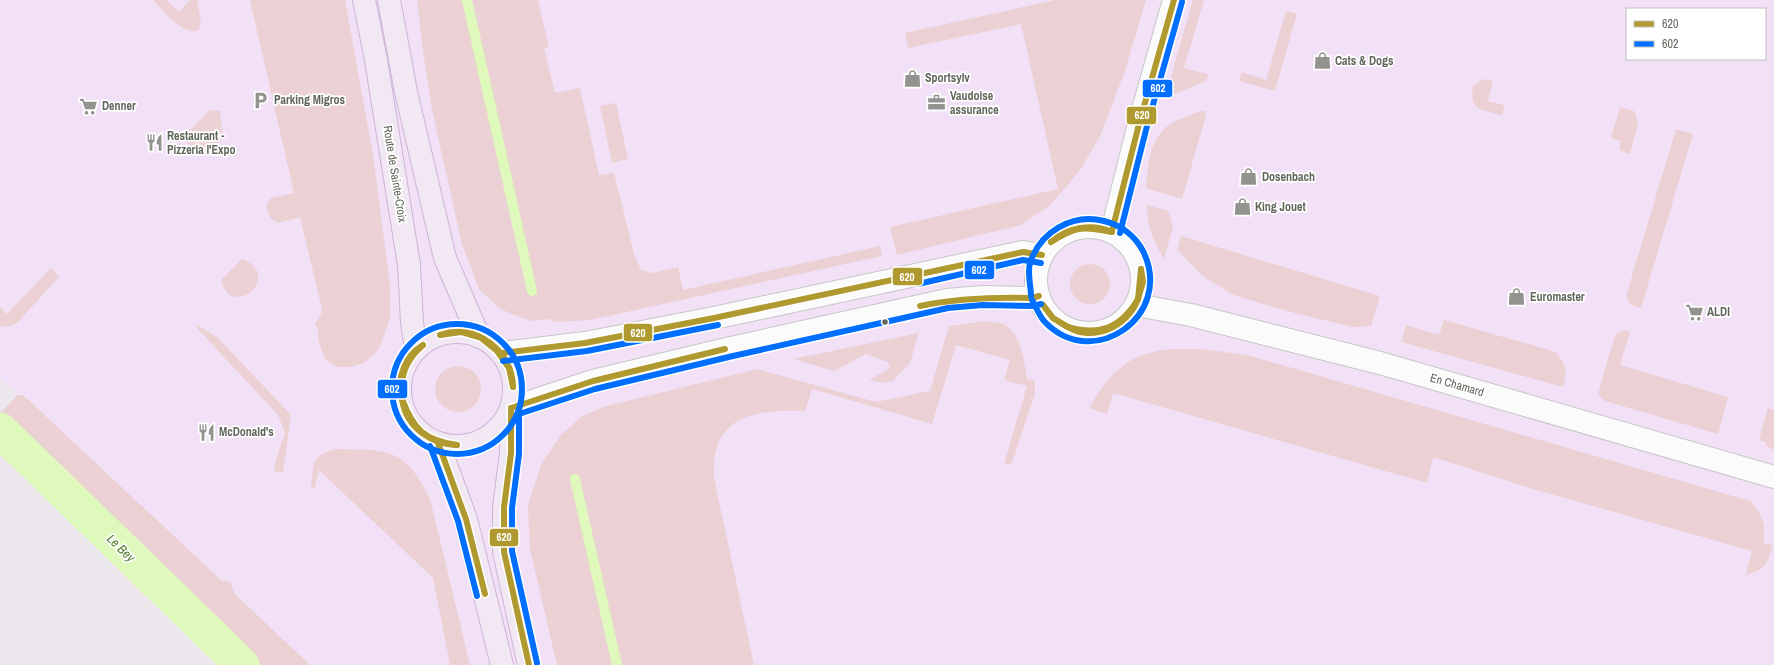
<svg xmlns="http://www.w3.org/2000/svg" width="1774" height="665" viewBox="0 0 1774 665" font-family="'Archivo Narrow',sans-serif">
<style>
.commercial{fill:#f2e0f7;fill-rule:evenodd}
.green{fill:#ebd1d4}
.lines{fill:none;stroke-linecap:round;stroke-linejoin:round}
.stream{stroke:#dff8bb;stroke-width:10}
.canal{stroke:#dff8bb;stroke-width:35}
.minor-casing{stroke:#c6c6c5;stroke-width:24}
.major-casing{stroke:#cdb3d8;stroke-width:24}
.minor{stroke:#fcfbfc;stroke-width:22}
.major{stroke:#f1e8f3;stroke-width:22}
.bus-1-casing{stroke:#fff;stroke-width:9}
.bus-2-casing{stroke:#fff;stroke-width:9}
.bus-1{stroke:#b0992e;stroke-width:6}
.bus-2{stroke:#006fff;stroke-width:6}
.bus-dot{fill:#61665c;stroke:#fff;stroke-width:1.5}
.labels{text-anchor:middle;dominant-baseline:central;stroke-width:3.5;stroke-linejoin:round;paint-order:stroke}
.poi-label{font-size:12px;font-weight:bold;fill:#61665c;stroke:#fff;text-anchor:start}
.street-label{font-size:12px;fill:#61665c;stroke:#fff}
.water-label{font-size:13px;font-style:italic;fill:#517a29;stroke:#fff}
.line-badge{stroke:#fff;stroke-width:1.5}
.badge-label{font-size:11px;text-anchor:middle;font-weight:bold;fill:#fff}
</style>
<rect width="100%" height="100%" fill="#ece7ed"/>
<path class="commercial" d="M0 0H1774V665H295L0 378ZM1627 9H1765V59H1627Z"/>
<g class="green">
<path d="M153 0H166L179 12 190 0H197L201 22 198 31C181 34 164 11 153 0Z"/>
<path d="M250 0H345L373 155 390 285V319L379 349 364 363 351 367H337L325 359 318 340V328L315 324 322 312 321 305 300 217 278 223C270 219 268 215 266 206L271 198 294 193Z"/>
<path d="M417 0H538L549 47 544 48 555 93 580 88 599 175 614 173 634 254 641 270 652 273 678 267 683 290 880 246 882 256 590 320 555 322 549 319 530 321 500 309 479 289 462 244 432 110 423 51Z"/>
<path d="M1055 0H1146L1125 71 1100 136 1082 167 1067 186 1049 206 1021 225 897 255 890 227 1058 189 1021 24 908 48 905 33Z"/>
<path d="M1193 0H1204L1184 68 1207 74 1208 76 1206 81 1168 97 1166 94Z"/>
<path d="M1286 11 1297 14 1275 91 1239 81 1242 72 1266 80Z"/>
<path d="M1484 79 1493 81 1488 101 1505 105 1502 115C1482 110 1469 111 1473 86Z"/>
<path d="M616 103 628 159 612 163 600 106Z"/>
<path d="M1620 107 1634 111 1638 123 1630 154 1619 150 1621 141 1611 138Z"/>
<path d="M210 110 220 111 223 137 215 149 201 156 181 137 188 129 190 130Z"/>
<path d="M1201 111H1205L1206 115 1182 199 1146 188C1148 164 1149 137 1172 123 1181 118 1191 115 1201 111Z"/>
<path d="M1676 129 1693 134 1641 308 1631 305 1626 296Z"/>
<path d="M1147 205 1168 211 1173 227 1164 259C1154 243 1146 224 1147 205Z"/>
<path d="M1181 236 1380 296 1371 326 1353 327 1298 314 1236 296 1205 278 1177 250Z"/>
<path d="M242 259C285 275 231 322 221 280Z"/>
<circle cx="1090" cy="284" r="20"/>
<path d="M51 268 59 277 17 323 7 327 0 326V307L7 314Z"/>
<path d="M1444 320 1556 352C1566 365 1568 372 1563 387L1401 342 1406 325 1439 335Z"/>
<path d="M986 321C992 322 1000 322 1005 325 1022 335 1024 362 1027 379L1035 381V394L1012 463 1008 465 1004 464 1027 386 1004 380 1010 360 956 345 932 424 812 389 805 411C754 409 710 416 714 478L754 665H557L530 549 528 504 542 463 561 435 581 417 603 407 757 369 876 402 930 391 949 326Z"/>
<path d="M196 324 218 338 291 415 283 473 274 471 275 462 285 433 278 415 197 328Z"/>
<path d="M1624 330 1630 332 1620 365 1728 397 1718 434 1605 401 1598 394 1615 335Z"/>
<path d="M919 333 910 363 893 381 884 383 869 380 890 368 888 362 866 354 834 371 793 359Z"/>
<path d="M1171 349H1202L1246 355 1289 367 1750 501C1762 512 1767 527 1763 543L1773 545C1767 564 1766 569 1746 575L1752 551 1533 489 1436 458H1433L1427 483 1113 393 1107 414 1089 408C1111 372 1126 354 1171 349Z"/>
<circle cx="458" cy="389" r="23"/>
<path d="M17 395H23L221 580 230 582 235 594 310 665H250L0 422V413Z"/>
<path d="M1768 408 1774 410V450L1766 446V442L1759 440Z"/>
<path d="M336 449C388 450 405 447 430 499L470 665H450L433 578 319 470 314 489 311 485C314 462 311 456 336 449Z"/>
</g>
<g class="lines">
<g class="stream">
<path d="M467 0 532 291"/>
<path d="M575 479 617 665"/>
</g>
<path class="canal" d="M0 430 242 665"/>
<defs>
<g id="minor">
<circle cx="1089" cy="280" r="53"/>
<path d="M1112 231 1139 124 1174 0"/>
<path d="M1136 305 1191 315 1380 363 1774 477"/>
<path d="M502 353 585 343 714 318 1023 252 1042 255"/>
<path d="M511 408 593 381 731 348 947 300 983 297 1032 298 1039 296"/>
</g>
<g id="major">
<path d="M364 0 376 60 409 265 412 322 416 349"/>
<path d="M389 0 406 92 445 258 479 337"/>
<circle cx="457" cy="389" r="57"/>
<path d="M511 408V453L504 507V552L529 665"/>
<path d="M438 443 466 519 502 665"/>
</g>
</defs>
<use href="#minor" class="minor-casing"/>
<use href="#major" class="major-casing"/>
<use href="#minor" class="minor"/>
<use href="#major" class="major"/>
<defs>
<g id="bus-1">
<path d="M1112 231 1139 124 1174 0"/>
<path d="M1051 242C1068 227 1092 223 1112 232"/>
<path d="M1051 242C1076 226 1084 226 1112 232"/>
<path d="M1138 299 1141 269"/>
<path d="M1138 299 1143 282 1141 269"/>
<path d="M1043 305 1053 318 1066 326"/>
<path d="M1043 305 1053 318 1066 326"/>
<path d="M920 306C958 298 994 297 1032 298L1039 296"/>
<path d="M1066 326C1098 337 1121 328 1138 299"/>
<path d="M1066 326C1092 343 1128 327 1138 299"/>
<path d="M440 335C475 322 513 351 513 387"/>
<path d="M440 335 461 332 481 338 497 351 509 368 513 387"/>
<path d="M502 353 585 343 714 318 1023 252 1042 255"/>
<path d="M402 399C414 430 424 440 457 445"/>
<path d="M402 399C406 427 430 444 457 445"/>
<path d="M402 399C396 379 405 355 423 345"/>
<path d="M402 399C400 376 405 361 423 345"/>
<path d="M511 408 593 381 725 349"/>
<path d="M511 408V453L504 507V552L529 665"/>
<path d="M438 443 466 519 485 594"/>
</g>
<g id="bus-2">
<path d="M1120 233 1147 126 1182 2"/>
<path d="M918 284 1023 260 1041 263"/>
<path d="M1031 296C1031 286 1027 273 1030 263 1040 232 1072 213 1104 221 1121 225 1135 236 1143 251 1175 316 1092 373 1044 321 1039 315 1036 307 1032 300"/>
<circle cx="457" cy="389" r="65"/>
<path d="M503 361 587 351 718 325"/>
<path d="M430 446 458 521 477 596"/>
<path d="M537 663 512 551V508L519 454V414L595 389 733 356 948 308 983 305 1033 306 1041 304"/>
</g>
</defs>
<use href="#bus-1" class="bus-1-casing"/>
<use href="#bus-2" class="bus-2-casing"/>
<use href="#bus-1" class="bus-1"/>
<use href="#bus-2" class="bus-2"/>
</g>
<defs>
<symbol id="shop-bare" viewBox="-9 -9 18 18"><path d="M-5-2.5h2.3a2.7 3.5 0 0 1 5.4 0H5L5.5 6h-11ZM-1.5-2.5h3a1.5 2.3 0 0 0-3 0Z" fill="#92938f" stroke="#fff" stroke-width="2.5" paint-order="stroke"/></symbol>
<symbol id="parking-bare" viewBox="-9 -9 18 18"><path d="M-3.5-5.5H1a3.5 3.5 0 0 1 0 7H-1V5.5H-3.5ZM-1-3.4V-.6H.8a1.4 1.4 0 0 0 0-2.8Z" fill="#92938f" stroke="#fff" stroke-width="2.5" paint-order="stroke"/></symbol>
<symbol id="office-bare" viewBox="-9 -9 18 18"><path d="M-6-3h4V-5.5h4V-3h4V5H-6ZM-1-4.5V-3h2v-1.5ZM-6 0V1H6V0Z" fill="#92938f" stroke="#fff" stroke-width="2.5" paint-order="stroke"/></symbol>
<symbol id="supermarket-bare" viewBox="-9 -9 18 18"><path d="M-6-5.5h2.5l.6 2H6L4.5 2H-2.5L-4.4-4H-6ZM-1.5 3.2a1.3 1.3 0 1 0 .1 0ZM3 3.2a1.3 1.3 0 1 0 .1 0Z" fill="#92938f" stroke="#fff" stroke-width="2.5" paint-order="stroke"/></symbol>
<symbol id="restaurant-bare" viewBox="-9 -9 18 18"><path d="M-5-6h1v4h1v-4h1v4h1v-4h1v5L-1.5 .5V6h-2V.5L-5-1ZM5-6V6H3V1.5H1.5Q1.5-4 5-6Z" fill="#92938f" stroke="#fff" stroke-width="2.5" paint-order="stroke"/></symbol>
</defs>
<g fill-rule="evenodd">
<use href="#shop-bare" x="1310" y="48" width="25" height="25"/>
<use href="#shop-bare" x="900" y="66" width="25" height="25"/>
<use href="#parking-bare" x="248" y="88" width="25" height="25"/>
<use href="#office-bare" x="924" y="90" width="25" height="25"/>
<use href="#supermarket-bare" x="76" y="94" width="25" height="25"/>
<use href="#restaurant-bare" x="142" y="130" width="25" height="25"/>
<use href="#shop-bare" x="1236" y="164" width="25" height="25"/>
<use href="#shop-bare" x="1230" y="194" width="25" height="25"/>
<use href="#shop-bare" x="1504" y="284" width="25" height="25"/>
<use href="#supermarket-bare" x="1682" y="300" width="25" height="25"/>
<use href="#restaurant-bare" x="194" y="420" width="25" height="25"/>
</g>
<circle class="bus-dot" cx="885" cy="322" r="3.5"/>
<g class="labels">
<g class="poi-label">
<text x="1335" y="61">Cats &amp; Dogs</text>
<text x="925" y="78">Sportsylv</text>
<text x="950" y="96">Vaudoise<tspan x="950" dy="14">assurance</tspan></text>
<text x="274" y="100">Parking Migros</text>
<text x="102" y="106">Denner</text>
<text x="167" y="136">Restaurant -<tspan x="167" dy="14">Pizzeria l'Expo</tspan></text>
<text x="1262" y="177">Dosenbach</text>
<text x="1255" y="207">King Jouet</text>
<text x="1530" y="297">Euromaster</text>
<text x="1707" y="312">ALDI</text>
<text x="219" y="432">McDonald's</text>
</g>
<g class="street-label">
<text transform="translate(395 174) rotate(81)">Route de Sainte-Croix</text>
<text transform="translate(1457 385) rotate(16)">En Chamard</text>
</g>
<g class="water-label">
<text transform="translate(121 548) rotate(44)">Le Bey</text>
</g>
</g>
<g class="line-badge">
<rect x="1142" y="79" width="31" height="19" rx="4" fill="#006fff"/>
<rect x="1126" y="106" width="31" height="19" rx="4" fill="#b0992e"/>
<rect x="964" y="260" width="31" height="20" rx="4" fill="#006fff"/>
<rect x="892" y="267" width="31" height="19" rx="4" fill="#b0992e"/>
<rect x="623" y="323" width="30" height="19" rx="4" fill="#b0992e"/>
<rect x="377" y="379" width="31" height="20" rx="4" fill="#006fff"/>
<rect x="489" y="528" width="30" height="19" rx="4" fill="#b0992e"/>
</g>
<g class="badge-label">
<text x="1158" y="92">602</text>
<text x="1142" y="119">620</text>
<text x="979" y="274">602</text>
<text x="907" y="281">620</text>
<text x="638" y="337">620</text>
<text x="392" y="393">602</text>
<text x="504" y="541">620</text>
</g>
<rect x="1626" y="8" width="140" height="52" fill="#ffffff" stroke="#c0c2be"/>
<rect x="1634" y="21" width="20" height="6" fill="#b0992e" stroke="#c0c2be"/>
<text x="1662" y="28" font-size="12" fill="#61665c">620</text>
<rect x="1634" y="41" width="20" height="6" fill="#006fff" stroke="#c0c2be"/>
<text x="1662" y="48" font-size="12" fill="#61665c">602</text>
</svg>
